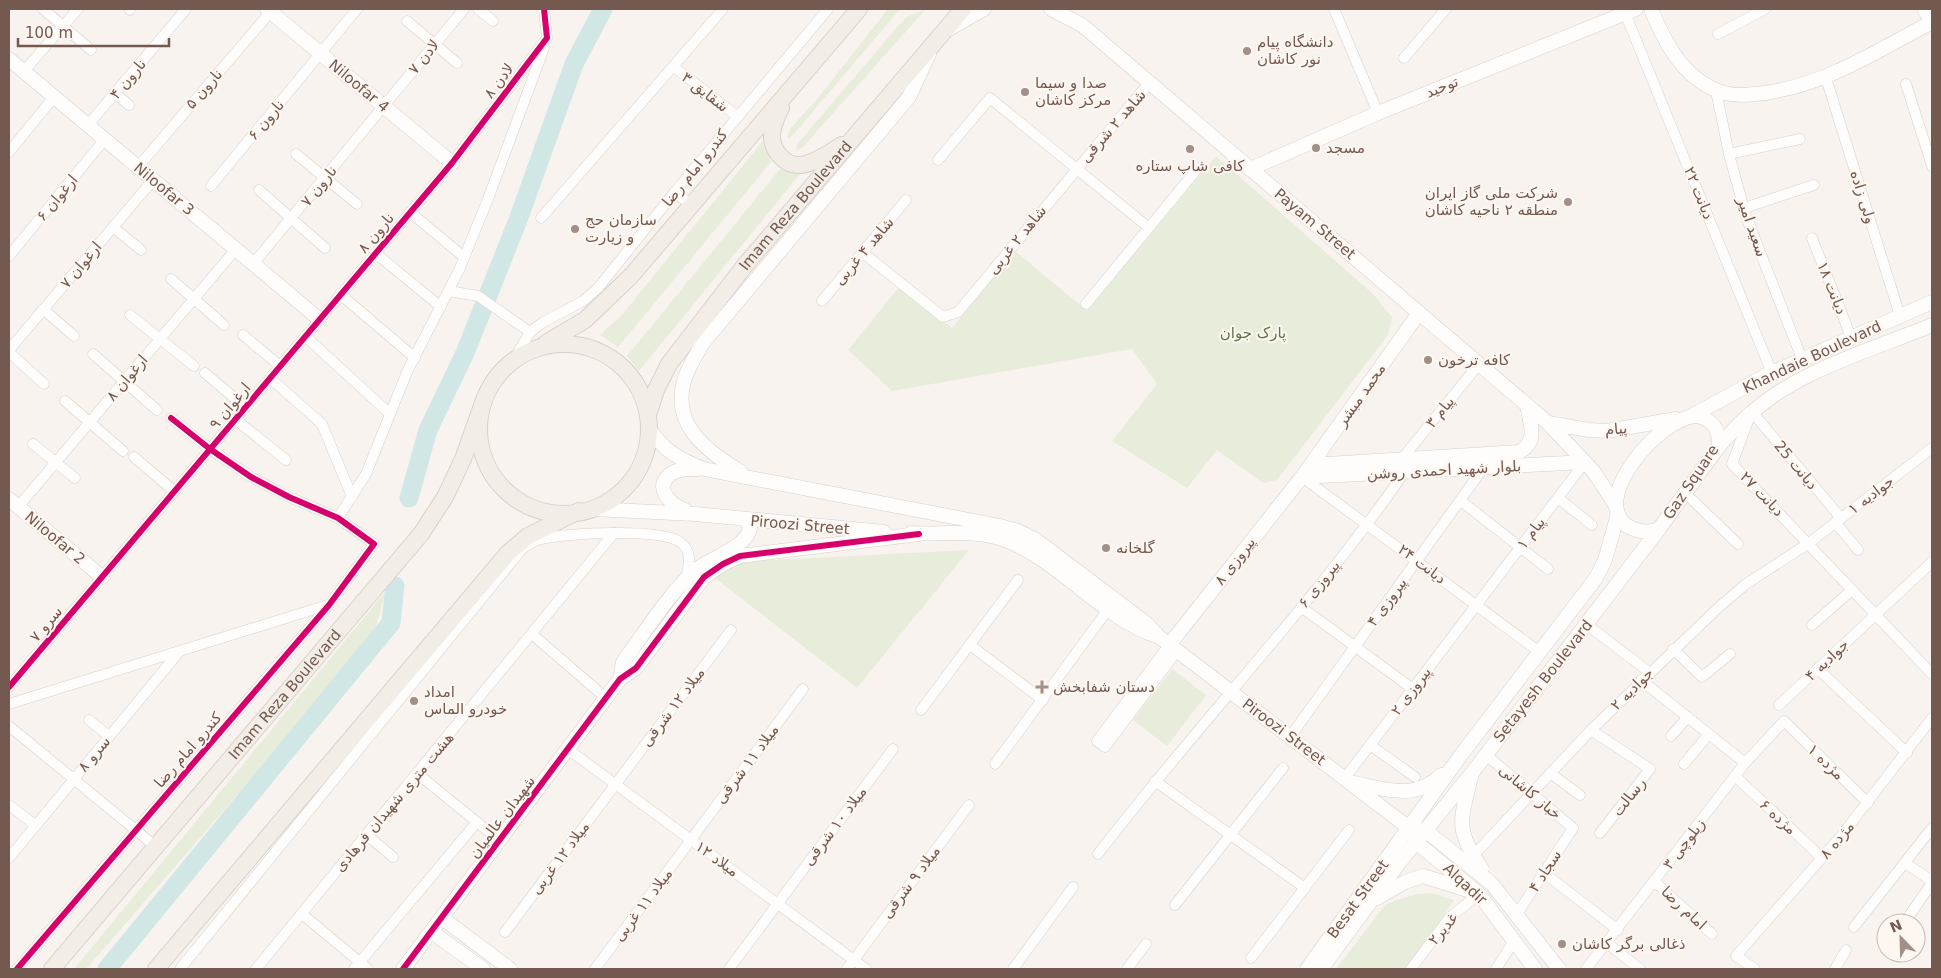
<svg xmlns="http://www.w3.org/2000/svg" width="1941" height="978" viewBox="0 0 1941 978" font-family="'DejaVu Sans',Cairo,sans-serif">
<style>
.green{fill:#e7edda}
.lines{fill:none;stroke-linecap:round;stroke-linejoin:round}
.river{stroke:#d1e7e6;stroke-width:19}
.street-casing{stroke:#d7d0cc;stroke-width:11}
.secondary-casing{stroke:#d7cfca;stroke-width:15}
.primary-casing{stroke:#d9d0cc;stroke-width:18}
.street{stroke:#fefdfc;stroke-width:10}
.secondary{stroke:#fefdfc;stroke-width:14}
.primary{stroke:#f2ede7;stroke-width:16}
.cycleway-casing{stroke:#fef7f1;stroke-width:9}
.cycleway{stroke:#d6006c;stroke-width:6}
.poi-dot{fill:#a28f87;stroke:#fef7f1;stroke-width:2}
.labels{text-anchor:middle;dominant-baseline:central;stroke-width:4;stroke-linejoin:round;paint-order:stroke}
.poi-label{font-size:15px;fill:#745950;stroke:#fef7f1;text-anchor:start}
.street-label{font-size:15px;fill:#745950;stroke:#fef7f1}
.park-label{font-size:15px;fill:#5c7849;stroke:#fef7f1}
</style>
<rect width="100%" height="100%" fill="#f8f3ee"/>
<g class="green">
<path d="M888 9H900L793 135 787 139 790 129 818 98Z"/>
<path d="M926 9 803 147 796 151 798 143 906 17Z"/>
<path d="M763 141 772 161 618 347 600 335 621 316Z"/>
<path d="M1216 156 1373 294 1392 317 1388 335 1277 480 1263 483 1217 450 1187 488 1112 441 1157 384 1132 349 892 391 848 350 899 287 952 328 1015 251 1087 311Z"/>
<path d="M780 169 800 174 639 371 627 356Z"/>
<path d="M969 550 857 688 715 578 735 562Z"/>
<path d="M386 591 372 640 86 969H74Z"/>
<path d="M1172 669 1206 695 1167 746 1133 720Z"/>
<path d="M1431 893 1454 900 1408 969H1336L1386 904 1416 894Z"/>
</g>
<g class="lines">
<g class="river">
<path d="M409 498 428 430 465 353 518 220 574 64 603 9"/>
<path d="M107 969 391 623 395 586"/>
</g>
<defs>
<g id="street">
<path d="M43 9 91 50"/>
<path d="M129 9 130 10"/>
<path d="M478 9 493 21"/>
<path d="M1334 9 1378 113"/>
<path d="M1625 13 1772 373"/>
<path d="M407 21 457 63"/>
<path d="M1718 34 1765 9"/>
<path d="M1404 58 1446 9"/>
<path d="M674 67 737 116"/>
<path d="M24 71 78 9"/>
<path d="M1826 78 1900 316"/>
<path d="M1906 84 1932 166"/>
<path d="M1716 91 1729 154 1746 216 1802 359"/>
<path d="M116 94 129 105"/>
<path d="M88 125 186 9"/>
<path d="M9 152 54 97"/>
<path d="M296 154 357 204"/>
<path d="M1729 154 1800 139"/>
<path d="M938 160 990 98 1148 227"/>
<path d="M138 167 273 9"/>
<path d="M211 186 357 9"/>
<path d="M259 190 325 248"/>
<path d="M674 193 693 205"/>
<path d="M1744 208 1814 185"/>
<path d="M410 212 464 257"/>
<path d="M541 218 723 9"/>
<path d="M113 227 141 250"/>
<path d="M1812 238 1851 337"/>
<path d="M862 252 943 317 958 312 1149 83"/>
<path d="M375 253 441 307"/>
<path d="M9 256 105 139"/>
<path d="M253 264 464 9"/>
<path d="M171 279 224 325"/>
<path d="M449 291 478 296 530 332"/>
<path d="M340 294 415 358"/>
<path d="M822 301 906 200"/>
<path d="M1086 304 1198 168"/>
<path d="M43 309 74 336"/>
<path d="M130 315 194 366"/>
<path d="M243 335 280 366"/>
<path d="M305 336 390 414"/>
<path d="M9 350 153 180"/>
<path d="M9 352 44 384"/>
<path d="M93 354 157 410"/>
<path d="M514 360 530 332 542 323 583 301 598 288 674 193 828 9"/>
<path d="M205 373 245 407"/>
<path d="M270 378 322 424 352 497"/>
<path d="M65 401 123 451"/>
<path d="M1752 412 1841 518"/>
<path d="M1751 413 1732 464 1932 674"/>
<path d="M235 419 286 460"/>
<path d="M33 444 75 478"/>
<path d="M134 457 174 491"/>
<path d="M1401 460 1479 364"/>
<path d="M1302 477 1541 653"/>
<path d="M1685 493 1738 544"/>
<path d="M1558 498 1592 525"/>
<path d="M1461 501 1548 569"/>
<path d="M18 507 236 249"/>
<path d="M338 518 366 474 407 372 459 270 488 199 544 48"/>
<path d="M1835 522 1858 550"/>
<path d="M1301 607 1413 689"/>
<path d="M1586 624 1649 672"/>
<path d="M1812 625 1852 590"/>
<path d="M533 635 606 698"/>
<path d="M970 645 1043 700"/>
<path d="M1169 645 1097 741 1105 747 1177 651"/>
<path d="M1673 649 1702 677 1730 654"/>
<path d="M1818 669 1907 753"/>
<path d="M1641 680 1745 763"/>
<path d="M9 687 452 163 547 38 544 9"/>
<path d="M9 704 328 605"/>
<path d="M1779 705 1932 562"/>
<path d="M921 710 1018 580"/>
<path d="M89 720 109 736"/>
<path d="M9 726 155 846"/>
<path d="M1591 730 1650 769 1600 833"/>
<path d="M1671 736 1688 717"/>
<path d="M1290 737 1484 467"/>
<path d="M1370 745 1415 777"/>
<path d="M569 750 866 969"/>
<path d="M1486 755 1573 828 1517 914"/>
<path d="M995 764 1109 608"/>
<path d="M1684 764 1709 734"/>
<path d="M1550 773 1580 795"/>
<path d="M418 774 500 841"/>
<path d="M1735 776 1822 858"/>
<path d="M1345 778 1585 462"/>
<path d="M1155 781 1305 888"/>
<path d="M9 805 35 825"/>
<path d="M367 835 393 857"/>
<path d="M1098 854C1197 725 1311 607 1404 473"/>
<path d="M1473 856 1591 730 1719 607 1746 584 1809 543 1932 448"/>
<path d="M9 858 179 652"/>
<path d="M1905 863 1932 881"/>
<path d="M1544 873 1618 930"/>
<path d="M1655 882 1712 934"/>
<path d="M1175 905 1283 768"/>
<path d="M302 914 368 969"/>
<path d="M1904 923 1932 883"/>
<path d="M1854 927 1932 828"/>
<path d="M505 932 731 630"/>
<path d="M1607 943 1640 969"/>
<path d="M1251 958 1349 830"/>
<path d="M17 969 329 605 374 544 338 518 289 497 251 477 210 449 171 418"/>
<path d="M180 969 522 549C529 544 534 541 542 539 568 533 660 528 680 542 693 551 689 565 686 578"/>
<path d="M256 969 614 533"/>
<path d="M354 969 477 822"/>
<path d="M595 969 803 689"/>
<path d="M729 969 893 749"/>
<path d="M847 969 969 805"/>
<path d="M1013 969 1073 887"/>
<path d="M1127 969 1146 944"/>
<path d="M1411 969 1450 917 1479 894"/>
<path d="M1496 969 1514 941"/>
<path d="M1586 969 1745 763 1784 721 1868 803"/>
<path d="M1755 969 1736 956 1842 835 1932 718"/>
<path d="M1835 969 1846 950"/>
</g>
<g id="secondary">
<path d="M267 9 452 163"/>
<path d="M1051 9 1082 25 1548 423 1594 472 1616 506"/>
<path d="M1651 9C1664 41 1682 76 1716 90 1731 97 1749 95 1765 93 1827 84 1877 51 1932 22"/>
<path d="M1924 9 1932 22"/>
<path d="M949 29 984 9"/>
<path d="M9 59 319 319"/>
<path d="M1250 169 1378 113 1636 9"/>
<path d="M1693 415 1767 375 1932 302"/>
<path d="M1697 416C1712 419 1720 430 1719 446L1659 529C1649 533 1639 532 1629 527 1586 501 1662 415 1697 416Z"/>
<path d="M1548 423 1589 430 1607 431 1676 419"/>
<path d="M648 427C663 450 678 459 704 469L1000 526 1018 531 1036 540 1146 623 1158 636 1409 828 1425 830 1492 884 1559 969"/>
<path d="M1719 446C1729 435 1739 423 1751 413 1801 369 1872 350 1932 325"/>
<path d="M1311 465 1519 452C1539 442 1530 423 1527 405"/>
<path d="M741 472C706 450 668 424 686 375 690 365 697 354 702 344L909 97 929 54"/>
<path d="M1302 477 1585 462"/>
<path d="M9 499 102 577"/>
<path d="M593 509 695 514 884 532"/>
<path d="M685 510C669 505 651 484 674 472 681 469 690 469 698 469"/>
<path d="M911 533C941 535 973 529 1002 539 1058 558 1102 619 1157 636"/>
<path d="M1169 645 1302 477 1419 313"/>
<path d="M620 679 623 662C644 634 670 591 697 569 711 558 752 545 750 525L745 520"/>
<path d="M1471 777C1460 821 1455 830 1482 869"/>
<path d="M1354 783C1386 789 1415 801 1441 775"/>
<path d="M1412 833 1416 842 1479 894 1535 969"/>
<path d="M1377 898 1405 882 1423 876 1471 891"/>
<path d="M442 918 510 969"/>
<path d="M432 932 483 969"/>
<path d="M403 969 620 679 636 668 704 577 723 564 740 556 919 534"/>
<path d="M1307 969 1461 755 1596 578 1605 560 1618 514"/>
<path d="M1321 969 1399 863 1472 773 1659 529"/>
</g>
<g id="primary">
<path d="M781 108C777 116 773 125 772 134 771 149 784 166 800 165 814 164 830 152 842 145"/>
<path d="M546 343 585 320 631 276 859 9"/>
<circle cx="564" cy="429" r="85"/>
<path id="s1" d="M648 415 656 390 669 364 746 264 963 9"/>
<path id="s2" d="M52 969 421 534 445 497 463 459 484 400"/>
<path d="M156 969 508 553 528 536 579 511"/>
</g>
</defs>
<use href="#street" class="street-casing"/>
<use href="#secondary" class="secondary-casing"/>
<use href="#primary" class="primary-casing"/>
<use href="#street" class="street"/>
<use href="#secondary" class="secondary"/>
<use href="#primary" class="primary"/>
<defs>
<g id="cycleway">
<path d="M9 687 452 163 547 38 544 9"/>
<path d="M17 969 329 605 374 544 338 518 289 497 251 477 210 449 171 418"/>
<path d="M403 969 620 679 636 668 704 577 723 564 740 556 919 534"/>
</g>
</defs>
<use href="#cycleway" class="cycleway-casing"/>
<use href="#cycleway" class="cycleway"/>
</g>
<g class="poi-dot">
<circle cx="1247" cy="51" r="5"/>
<circle cx="1025" cy="92" r="5"/>
<circle cx="1316" cy="148" r="5"/>
<circle cx="1190" cy="149" r="5"/>
<circle cx="1568" cy="202" r="5"/>
<circle cx="575" cy="229" r="5"/>
<circle cx="1428" cy="360" r="5"/>
<circle cx="1106" cy="548" r="5"/>
<path d="M1039.5 679.5h5v5h5v5h-5v5h-5v-5h-5v-5h5z"/>
<circle cx="414" cy="701" r="5"/>
<circle cx="1562" cy="944" r="5"/>
</g>
<g class="labels">
<g class="poi-label">
<text x="1257" y="42">دانشگاه پیام<tspan x="1257" dy="17">نور کاشان</tspan></text>
<text x="1035" y="83">صدا و سیما<tspan x="1035" dy="17">مرکز کاشان</tspan></text>
<text x="1326" y="148">مسجد</text>
<text x="1190" y="166" text-anchor="middle">کافی شاپ ستاره</text>
<text x="1558" y="193" text-anchor="end">شرکت ملی گاز ایران<tspan x="1558" dy="17">منطقه ۲ ناحیه کاشان</tspan></text>
<text x="585" y="220">سازمان حج<tspan x="585" dy="17">و زیارت</tspan></text>
<text x="1438" y="360">کافه ترخون</text>
<text x="1116" y="548">گلخانه</text>
<text x="1053" y="687">دستان شفابخش</text>
<text x="424" y="692">امداد<tspan x="424" dy="17">خودرو الماس</tspan></text>
<text x="1572" y="944">ذغالی برگر کاشان</text>
</g>
<g class="street-label">
<text transform="translate(424 57) rotate(-51)">لادن ۷</text>
<text transform="translate(128 79) rotate(-50)">نارون ۴</text>
<text transform="translate(499 81) rotate(-53)">لادن ۸</text>
<text transform="translate(359 86) rotate(40)">Niloofar 4</text>
<text transform="translate(1442 87) rotate(-22)">توحید</text>
<text transform="translate(204 89) rotate(-49)">نارون ۵</text>
<text transform="translate(705 92) rotate(38)">شقایق ۳</text>
<text transform="translate(266 120) rotate(-50)">نارون ۶</text>
<text transform="translate(1113 126) rotate(-49)">شاهد ۲ شرقی</text>
<text transform="translate(695 168) rotate(-51)">کندرو امام رضا</text>
<text transform="translate(319 186) rotate(-51)">نارون ۷</text>
<text transform="translate(164 189) rotate(40)">Niloofar 3</text>
<text transform="translate(1699 193) rotate(68)">دیانت ۲۲</text>
<text transform="translate(1863 197) rotate(73)">ولی زاده</text>
<text transform="translate(57 198) rotate(-50)">ارغوان ۶</text>
<text stroke="none"><textPath href="#s1" startOffset="258">Imam Reza Boulevard</textPath></text>
<text transform="translate(1315 224) rotate(40)">Payam Street</text>
<text transform="translate(1752 227) rotate(71)">سعید امیر</text>
<text transform="translate(376 233) rotate(-50)">نارون ۸</text>
<text transform="translate(1017 240) rotate(-51)">شاهد ۲ غربی</text>
<text transform="translate(864 251) rotate(-50)">شاهد ۴ غربی</text>
<text transform="translate(81 265) rotate(-50)">ارغوان ۷</text>
<text transform="translate(1832 288) rotate(68)">دیانت ۱۸</text>
<text transform="translate(1812 357) rotate(-25)">Khandaie Boulevard</text>
<text transform="translate(127 378) rotate(-50)">ارغوان ۸</text>
<text transform="translate(1361 395) rotate(-55)">محمد مبشر</text>
<text transform="translate(230 406) rotate(-50)">ارغوان ۹</text>
<text transform="translate(1440 412) rotate(-51)">پیام ۳</text>
<text transform="translate(1616 429) rotate(-5)">پیام</text>
<text transform="translate(1796 465) rotate(50)">دیانت 25</text>
<text transform="translate(1444 470) rotate(-3)">بلوار شهید احمدی روشن</text>
<text transform="translate(1691 482) rotate(-56)">Gaz Square</text>
<text transform="translate(1762 494) rotate(46)">دیانت ۲۷</text>
<text transform="translate(1871 495) rotate(-37)">جوادیه ۱</text>
<text transform="translate(800 525) rotate(5)">Piroozi Street</text>
<text transform="translate(1531 533) rotate(-53)">پیام ۱</text>
<text transform="translate(55 538) rotate(40)">Niloofar 2</text>
<text transform="translate(1235 561) rotate(-52)">پیروزی ۸</text>
<text transform="translate(1422 564) rotate(37)">دیانت ۲۴</text>
<text transform="translate(1319 584) rotate(-51)">پیروزی ۶</text>
<text transform="translate(1387 602) rotate(-54)">پیروزی ۴</text>
<text transform="translate(46 624) rotate(-50)">سرو ۷</text>
<text transform="translate(1827 660) rotate(-43)">جوادیه ۴</text>
<text transform="translate(1543 681) rotate(-52)">Setayesh Boulevard</text>
<text transform="translate(1632 689) rotate(-45)">جوادیه ۲</text>
<text transform="translate(1411 691) rotate(-53)">پیروزی ۲</text>
<text stroke="none"><textPath href="#s2" startOffset="360">Imam Reza Boulevard</textPath></text>
<text transform="translate(673 707) rotate(-53)">میلاد ۱۲ شرقی</text>
<text transform="translate(1284 732) rotate(37)">Piroozi Street</text>
<text transform="translate(188 750) rotate(-49)">کندرو امام رضا</text>
<text transform="translate(94 754) rotate(-50)">سرو ۸</text>
<text transform="translate(1826 762) rotate(44)">مژده ۱</text>
<text transform="translate(747 764) rotate(-53)">میلاد ۱۱ شرقی</text>
<text transform="translate(1530 792) rotate(40)">خباز کاشانی</text>
<text transform="translate(1629 797) rotate(-52)">رسالت</text>
<text transform="translate(394 802) rotate(-50)">هشت متری شهیدان فرهادی</text>
<text transform="translate(502 817) rotate(-53)">شهیدان عالمیان</text>
<text transform="translate(1778 817) rotate(43)">مژده ۶</text>
<text transform="translate(835 826) rotate(-53)">میلاد ۱۰ شرقی</text>
<text transform="translate(1837 840) rotate(-50)">مژده ۸</text>
<text transform="translate(1684 844) rotate(-53)">زیلوچی ۳</text>
<text transform="translate(560 858) rotate(-53)">میلاد ۱۲ غربی</text>
<text transform="translate(717 859) rotate(36)">میلاد ۱۲</text>
<text transform="translate(1545 871) rotate(-57)">سجاد ۴</text>
<text transform="translate(911 882) rotate(-53)">میلاد ۹ شرقی</text>
<text transform="translate(1465 884) rotate(43)">Alqadir</text>
<text transform="translate(1358 899) rotate(-54)">Besat Street</text>
<text transform="translate(643 905) rotate(-53)">میلاد ۱۱ غربی</text>
<text transform="translate(1684 908) rotate(43)">امام رضا</text>
<text transform="translate(1443 929) rotate(-50)">غدیر۲</text>
</g>
<g class="park-label">
<text x="1253" y="333">پارک جوان</text>
</g>
</g>
<rect width="1941" height="978" fill="none" stroke="#745950" stroke-width="20"/>
<g transform="translate(1901 938) rotate(337)"><circle r="24" fill="#fef7f1" stroke="#c7b8b1"/>
<path d="M0-4L9 19L0 12L-9 19Z" fill="#a28f87"/>
<text y="-8" font-size="14" font-weight="bold" text-anchor="middle" fill="#745950">N</text>
</g>
<path d="M18 38v8h151v-8" fill="none" stroke="#745950" stroke-width="2.5"/>
<text x="25" y="38" font-size="15" fill="#745950" stroke="#fef7f1" stroke-width="4" paint-order="stroke">100 m</text>
</svg>
